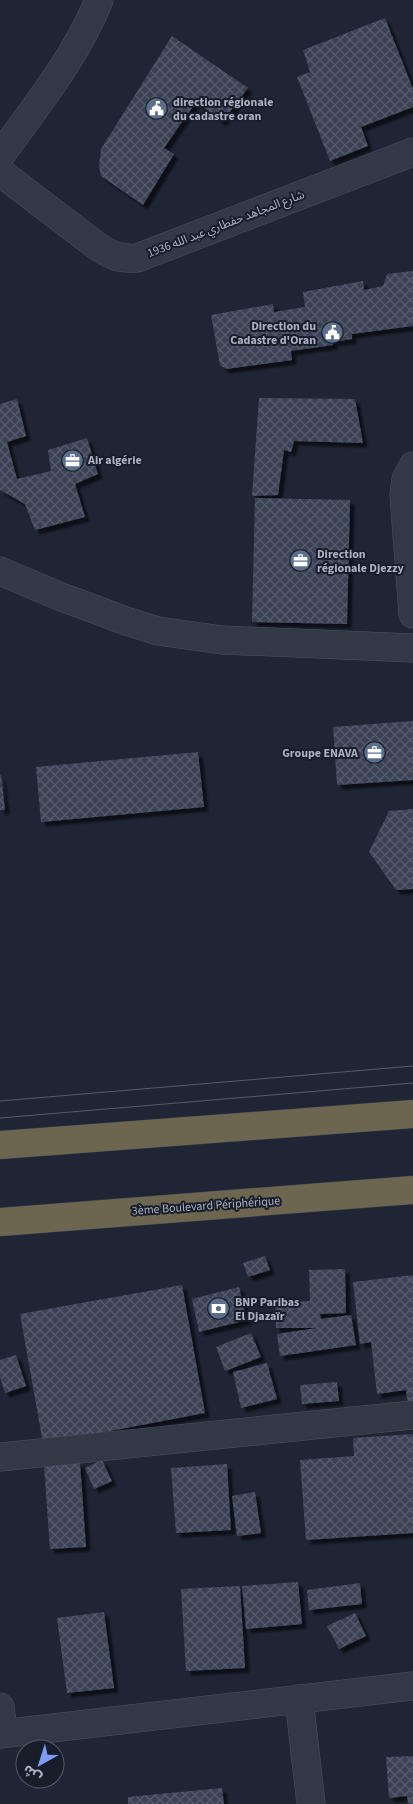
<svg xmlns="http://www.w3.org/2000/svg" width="413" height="1804" viewBox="0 0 413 1804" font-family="'Source Sans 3','Noto Sans Arabic',sans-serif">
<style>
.building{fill:url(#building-cross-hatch);filter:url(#shadow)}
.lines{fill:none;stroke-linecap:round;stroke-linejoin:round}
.minor-casing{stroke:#4d5261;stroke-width:29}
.highway-casing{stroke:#3a3f4d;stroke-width:29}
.minor{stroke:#323846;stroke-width:28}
.highway{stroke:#6c654f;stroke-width:28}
.tram{stroke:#545b6d;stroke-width:1}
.labels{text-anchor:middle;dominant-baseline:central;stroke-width:4;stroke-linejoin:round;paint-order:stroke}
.poi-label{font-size:12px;font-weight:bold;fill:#acb2c3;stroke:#181d2a;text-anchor:start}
.street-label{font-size:12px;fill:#acb2c3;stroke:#181d2a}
</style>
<defs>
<pattern id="building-cross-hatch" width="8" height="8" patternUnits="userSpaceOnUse" patternTransform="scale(1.25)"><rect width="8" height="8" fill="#3b4356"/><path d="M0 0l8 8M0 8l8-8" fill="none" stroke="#555c6d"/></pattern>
<filter id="shadow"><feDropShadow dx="4.5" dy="4.5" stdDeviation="1" flood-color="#0009"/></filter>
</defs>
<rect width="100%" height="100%" fill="#1f2535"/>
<g class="building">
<path d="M385 18 413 89V107L361 127 368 146 330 161 297 77 310 72 303 50Z"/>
<path d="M172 36 248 88 222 122 196 102 164 148 174 154 143 205 101 176 99 166 101 149Z"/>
<path d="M413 271V326L352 334V339L333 342V345L291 351 292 360 226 369 220 365 211 315 273 304 274 312 305 307 303 292 363 281 364 290 383 286 387 274Z"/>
<path d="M259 398 355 399 363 443 294 441 291 452 284 450 278 495 252 496Z"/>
<path d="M17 399 26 436 7 442 17 479 51 471 48 450 87 438 98 474 75 484 85 517 35 530 25 504 0 490V404Z"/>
<path d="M255 498 350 500 347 624 252 622Z"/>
<path d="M413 721V780L337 785 333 727Z"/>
<path d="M198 752 204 807 41 822 36 767Z"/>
<path d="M0 775H1L5 810H0Z"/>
<path d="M413 809V889L396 890 369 852 389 811Z"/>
<path d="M265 1256 270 1270 248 1277 243 1263Z"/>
<path d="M345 1269 346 1313 320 1314 321 1319 351 1315 356 1345 280 1356 277 1334 317 1328H276L275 1302 310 1301 309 1270Z"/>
<path d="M413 1275V1406L408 1407 406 1390 377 1394 371 1342 360 1344 353 1282Z"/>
<path d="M182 1285 205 1413 73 1438 44 1449 20 1314Z"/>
<path d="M239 1287 247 1320 199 1332 192 1299Z"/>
<path d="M251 1333 261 1357 225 1371 216 1347Z"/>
<path d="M16 1355 26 1386 5 1393 0 1377V1360Z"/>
<path d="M267 1363 277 1399 241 1408 233 1372Z"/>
<path d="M337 1382 339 1401 302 1404 300 1385Z"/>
<path d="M413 1434V1533L306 1540 300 1460 354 1456 353 1438Z"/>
<path d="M102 1460 112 1481 94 1489 85 1468Z"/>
<path d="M80 1463 86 1547 50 1549 44 1466Z"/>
<path d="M227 1464 231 1530 176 1533 171 1468Z"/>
<path d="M255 1492 261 1533 237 1536 232 1496Z"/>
<path d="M298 1582 302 1624 246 1629 242 1586Z"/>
<path d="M360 1583 362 1604 309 1610 307 1590Z"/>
<path d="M240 1586 245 1668 186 1671 181 1589Z"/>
<path d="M104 1612 114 1688 67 1693 57 1618Z"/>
<path d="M355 1613 366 1636 339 1649 327 1626Z"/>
<path d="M413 1756V1804H408L407 1796 389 1798 386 1757Z"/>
<path d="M222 1788 224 1804H128V1797Z"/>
</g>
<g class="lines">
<defs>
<g id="minor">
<path d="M0 156C36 106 76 57 99 0"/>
<path d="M0 172 97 246C112 256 119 259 137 258L413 152"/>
<path d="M413 466 406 479 404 495 413 614"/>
<path d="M0 571 59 596 126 621 158 631 222 640 413 648"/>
<path d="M0 1457 413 1415"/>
<path d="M299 1699 311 1804"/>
<path d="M0 1707 3 1733"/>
<path d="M0 1734 413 1686"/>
</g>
<g id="highway">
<path d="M0 1145 413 1114"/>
<path d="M0 1222 413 1190"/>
</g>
</defs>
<use href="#minor" class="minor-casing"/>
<use href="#highway" class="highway-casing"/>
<use href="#minor" class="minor"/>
<use href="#highway" class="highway"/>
<g class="tram">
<path d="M0 1101 413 1066"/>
<path d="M0 1118 413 1083"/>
</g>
</g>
<defs>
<symbol id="civic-disc" viewBox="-11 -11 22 22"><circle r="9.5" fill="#5c6f8a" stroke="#181d2a"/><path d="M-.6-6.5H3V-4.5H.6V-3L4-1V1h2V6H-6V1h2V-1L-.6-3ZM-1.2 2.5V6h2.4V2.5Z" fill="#fff"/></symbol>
<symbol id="office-disc" viewBox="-11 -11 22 22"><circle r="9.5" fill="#5c6f8a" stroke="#181d2a"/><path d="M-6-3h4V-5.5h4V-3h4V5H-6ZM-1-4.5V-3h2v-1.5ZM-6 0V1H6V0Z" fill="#fff"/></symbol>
<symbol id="bank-disc" viewBox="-11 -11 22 22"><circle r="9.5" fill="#5c6f8a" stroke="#181d2a"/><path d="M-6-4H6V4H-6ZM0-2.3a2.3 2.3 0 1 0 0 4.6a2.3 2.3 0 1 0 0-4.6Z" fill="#fff"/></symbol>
</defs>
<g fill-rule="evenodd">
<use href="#civic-disc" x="144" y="96" width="25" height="25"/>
<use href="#civic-disc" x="320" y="320" width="25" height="25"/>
<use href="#office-disc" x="60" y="448" width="25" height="25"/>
<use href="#office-disc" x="288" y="548" width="25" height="25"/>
<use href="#office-disc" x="362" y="740" width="25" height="25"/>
<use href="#bank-disc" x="206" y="1296" width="25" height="25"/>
</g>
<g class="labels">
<g class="poi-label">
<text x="173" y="102">direction régionale<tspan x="173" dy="14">du cadastre oran</tspan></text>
<text x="316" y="326" text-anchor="end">Direction du<tspan x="316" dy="14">Cadastre d'Oran</tspan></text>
<text x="88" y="460">Air algérie</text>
<text x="317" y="554">Direction<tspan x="317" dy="14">régionale Djezzy</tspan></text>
<text x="358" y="753" text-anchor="end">Groupe ENAVA</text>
<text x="235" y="1302">BNP Paribas<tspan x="235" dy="14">El Djazaïr</tspan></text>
</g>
<g class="street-label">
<text transform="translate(226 224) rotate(-21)">شارع المجاهد حفطاري عبد الله 1936</text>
<text transform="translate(206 1206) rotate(-4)">3ème Boulevard Périphérique</text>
</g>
</g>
<g transform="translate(40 1764) rotate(219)"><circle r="24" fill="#181d2a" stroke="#535967"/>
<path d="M0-4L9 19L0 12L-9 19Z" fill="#7e9bf6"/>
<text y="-8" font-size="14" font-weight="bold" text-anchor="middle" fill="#acb2c3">ش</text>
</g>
</svg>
